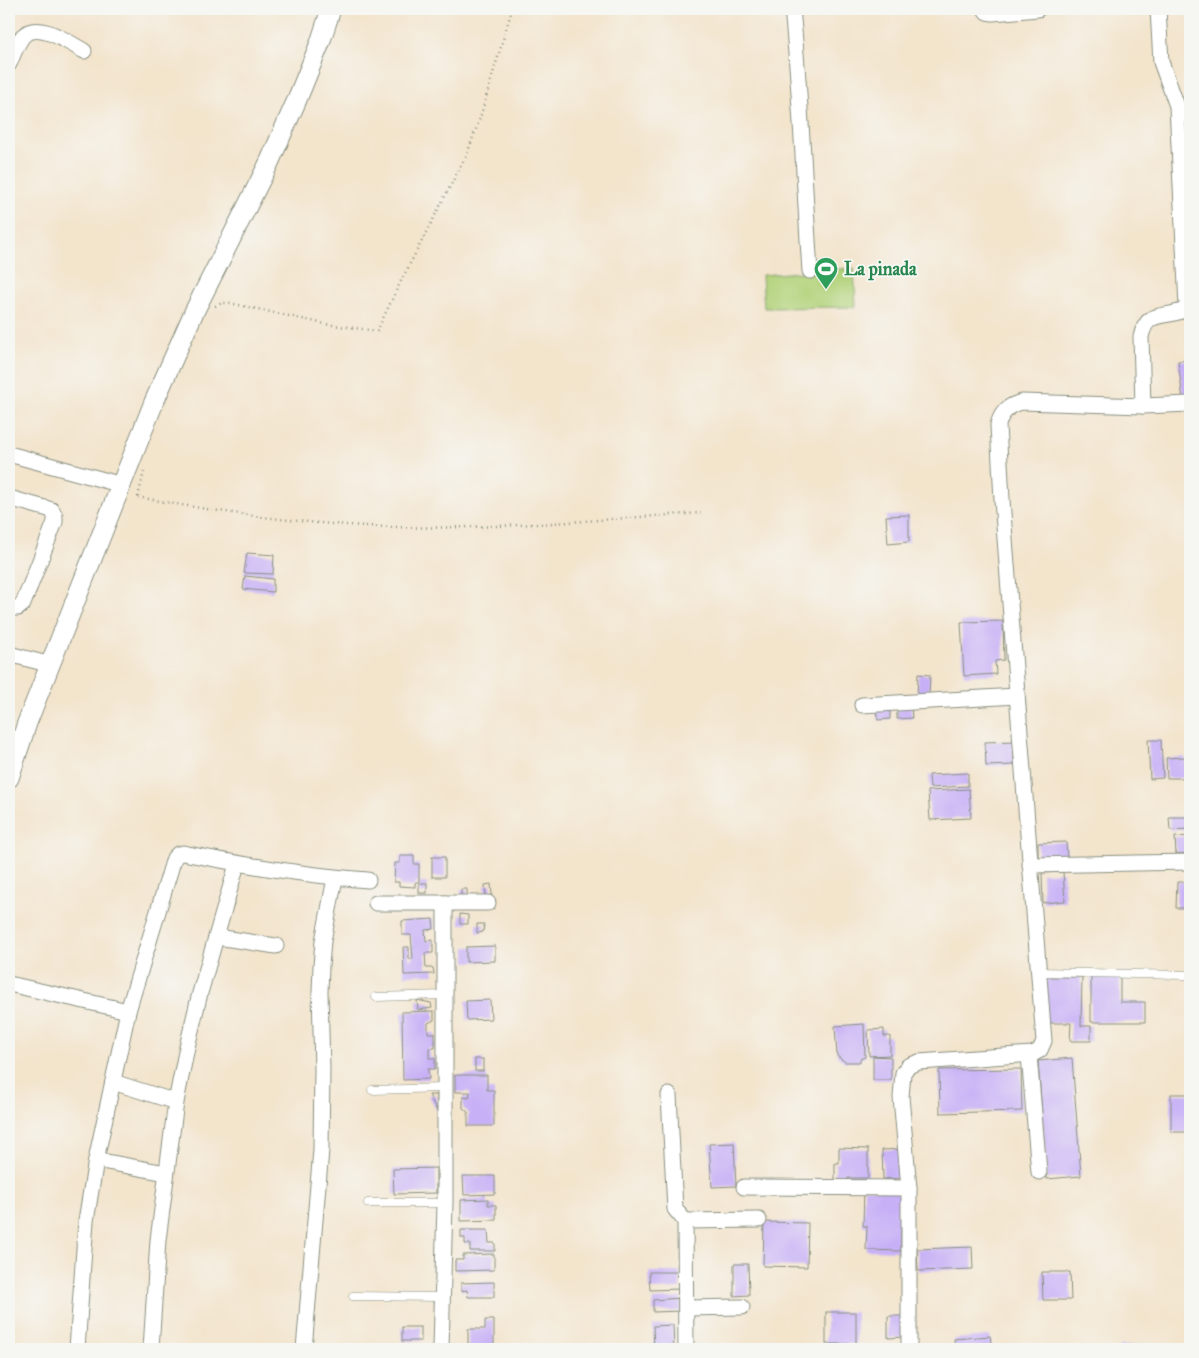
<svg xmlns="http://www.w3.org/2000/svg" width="1199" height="1358" viewBox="0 0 1199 1358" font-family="'IM FELL Great Primer',serif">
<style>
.green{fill:#b3d37b;stroke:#698858}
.building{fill:#c7b0f6}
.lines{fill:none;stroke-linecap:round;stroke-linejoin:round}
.service-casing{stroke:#899080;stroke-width:9}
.minor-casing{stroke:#899080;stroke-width:17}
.tertiary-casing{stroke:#899080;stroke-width:21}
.path{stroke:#899080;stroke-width:2.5;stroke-dasharray:1 4;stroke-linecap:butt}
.service{stroke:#fff;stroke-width:8}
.minor{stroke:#fff;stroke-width:15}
.tertiary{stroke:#fff;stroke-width:19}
.labels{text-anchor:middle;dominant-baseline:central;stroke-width:4;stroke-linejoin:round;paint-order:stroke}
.leisure-label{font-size:18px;font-weight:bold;fill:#27864d;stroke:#f6f6f2;text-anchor:start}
</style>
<rect width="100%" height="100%" fill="#f6f6f2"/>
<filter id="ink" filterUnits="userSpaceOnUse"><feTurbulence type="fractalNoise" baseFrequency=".02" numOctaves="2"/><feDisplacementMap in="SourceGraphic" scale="10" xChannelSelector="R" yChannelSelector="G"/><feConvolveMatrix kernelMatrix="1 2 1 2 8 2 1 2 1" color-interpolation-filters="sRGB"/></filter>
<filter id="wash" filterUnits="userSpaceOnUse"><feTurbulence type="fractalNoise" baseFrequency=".0096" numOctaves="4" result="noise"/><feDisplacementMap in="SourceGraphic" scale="20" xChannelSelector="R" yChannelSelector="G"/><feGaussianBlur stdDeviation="1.12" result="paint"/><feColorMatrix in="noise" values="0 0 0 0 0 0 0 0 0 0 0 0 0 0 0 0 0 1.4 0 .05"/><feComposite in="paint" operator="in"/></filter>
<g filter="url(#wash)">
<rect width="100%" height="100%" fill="#f3e4cc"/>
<path class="green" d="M854 268 856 307 764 308 762 275Z"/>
<g id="blocks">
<g class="building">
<path d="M1190 360V399L1183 400 1178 361Z"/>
<path d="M909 515V542L888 544 886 516Z"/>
<path d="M247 553 274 555 273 574 244 573Z"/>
<path d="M245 576 273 579V592L243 589Z"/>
<path d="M1003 621 1004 660 995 661 996 674 964 676 961 622Z"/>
<path d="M918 674 930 675 929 696H917Z"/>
<path d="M911 705 912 718 897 719V706Z"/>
<path d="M875 707H890V719L878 720Z"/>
<path d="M1148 740H1161L1163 778 1150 779Z"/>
<path d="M1014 741V765L986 766 985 742Z"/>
<path d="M1185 757 1186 778H1167L1166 758Z"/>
<path d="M968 773V786L930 788 929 775Z"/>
<path d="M969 789 971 818 930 820 928 791Z"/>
<path d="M1169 817H1190V829L1170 830Z"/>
<path d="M1190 836V853L1176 854 1175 837Z"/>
<path d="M1066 842 1067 858 1038 859V843Z"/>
<path d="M400 856H414V864H419V881L415 883V887L399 886V882H394L395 863H400Z"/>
<rect x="432" y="857" width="13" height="20"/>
<path d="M1063 872 1065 901 1043 903 1042 873Z"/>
<path d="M1177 882H1190V908H1176Z"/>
<rect x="419" y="883" width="8" height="10"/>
<path d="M491 884 492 895 486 896 485 885Z"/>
<path d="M461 889H467V897L461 898Z"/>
<path d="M460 914 468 915V924H460Z"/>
<path d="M433 919 434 929 425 930 426 941 433 940V953H425L426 968H433L434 974 404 975 403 947H409V959H413L411 935H402V921Z"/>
<path d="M477 924H484L483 932 477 933Z"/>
<path d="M495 946V961L466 962V947Z"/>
<path d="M1091 976H1120V1002H1145V1022H1091Z"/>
<path d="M1046 977H1082L1081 1026H1091V1041H1070L1071 1023H1044Z"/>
<path d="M417 1000 431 1003 432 1008 418 1010Z"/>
<path d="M490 1000 491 1019 467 1020 466 1001Z"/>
<path d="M434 1011V1020L428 1023V1033H435V1048H429V1058H435V1069H428L429 1079 403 1080 402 1012Z"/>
<path d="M864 1024 865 1057 860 1059V1062H845L837 1056 835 1026Z"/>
<path d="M884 1029V1036H890V1055L869 1056 868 1030Z"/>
<path d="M873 1056 891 1057V1080H873Z"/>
<path d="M1072 1058 1081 1176 1047 1179 1038 1061Z"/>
<rect x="475" y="1059" width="8" height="12"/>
<path d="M1021 1069 1022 1111 940 1113 939 1070Z"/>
<path d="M455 1075H487V1090H494V1126H468V1112L463 1108V1097L469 1098 470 1092H455Z"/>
<rect x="1171" y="1094" width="19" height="38"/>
<path d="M429 1095H437V1111Z"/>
<path d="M734 1143 736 1186 712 1187 709 1144Z"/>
<path d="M839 1148 868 1149V1178H848V1181H835V1163H839Z"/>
<path d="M906 1149 908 1178 883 1179 882 1150Z"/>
<path d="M436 1168V1193L394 1194 393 1169Z"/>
<path d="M463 1176H495V1194L464 1195Z"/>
<path d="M864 1188 907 1190 906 1228 901 1227V1251L866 1250 867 1226H863Z"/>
<path d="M488 1199V1205H496V1220L461 1221V1200Z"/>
<path d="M764 1222 808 1223 807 1267 763 1266Z"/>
<path d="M461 1230H488L489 1243H495V1251H470V1244H465V1238H461Z"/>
<path d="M972 1247 973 1269 918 1271 917 1249Z"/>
<path d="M494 1254V1270L455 1271V1260H463V1255Z"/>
<path d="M734 1264H748L749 1295 734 1296Z"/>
<path d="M649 1272H680V1289L650 1290Z"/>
<path d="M1042 1272H1070L1071 1300H1043Z"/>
<path d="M494 1282V1297H468L467 1290 461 1291V1283Z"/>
<path d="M681 1298V1311L653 1312V1300Z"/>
<rect x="826" y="1312" width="30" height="32"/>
<path d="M888 1316H903L904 1337 888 1338Z"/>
<path d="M485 1320H494V1349H468V1329H485Z"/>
<path d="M673 1325 674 1349H654L653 1326Z"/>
<rect x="402" y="1327" width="19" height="14"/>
<path d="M990 1336 992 1349H955L954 1339Z"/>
<path d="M1159 1345V1349H1119V1346Z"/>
<path d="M904 1346V1349H875V1347Z"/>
</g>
</g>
</g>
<g filter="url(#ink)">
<use href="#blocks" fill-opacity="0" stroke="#899080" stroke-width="1"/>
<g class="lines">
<defs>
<g id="service">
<path d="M1038 972 1185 975"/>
<path d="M376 997 444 995"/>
<path d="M372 1090 444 1088"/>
<path d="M368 1203H445"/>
<path d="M353 1296 441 1297"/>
</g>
<g id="minor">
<path d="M792 9C801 96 804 184 810 271"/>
<path d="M985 9 987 12 993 13 1038 9"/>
<path d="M9 64C13 55 17 43 23 36 38 20 69 43 84 51"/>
<path d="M1143 406 1141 337C1147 309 1164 319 1184 310L1187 306 1177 106 1161 62 1158 9"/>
<path d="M9 454 122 485"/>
<path d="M9 498 52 510 55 516V522L23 604 18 608H9"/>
<path d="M9 654 51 665"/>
<path d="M862 705 1017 696"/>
<path d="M1030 865 1190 862"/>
<path d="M376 903H488"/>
<path d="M217 937 276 946"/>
<path d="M9 984 128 1011"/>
<path d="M1029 1055 1039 1172"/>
<path d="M113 1082 176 1102"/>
<path d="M669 1095 675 1209 685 1221 686 1349"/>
<path d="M96 1160 166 1173"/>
<path d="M744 1187 909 1188"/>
<path d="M685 1221 759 1220"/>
<path d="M686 1308 742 1307"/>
<path d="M77 1349 86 1221 96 1160 128 1011 174 858 178 854 183 853C244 865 306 876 368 880"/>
<path d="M151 1349 158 1240 176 1102 187 1047 200 993 237 864"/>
<path d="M304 1349 321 1150 322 1069 320 992 321 966 323 941 335 878"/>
<path d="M441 1349 445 1203V903"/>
<path d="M909 1349V1188L901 1097 903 1073 908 1066 919 1062 1033 1054 1040 1050 1044 1041 1002 500 998 425C1001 412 1009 405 1022 402L1143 406 1190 404"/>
</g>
<path id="tertiary" d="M9 778 27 723 154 402 194 312 269 163 296 102 320 43 331 9"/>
</defs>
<use href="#service" class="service-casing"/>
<use href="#minor" class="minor-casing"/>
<use href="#tertiary" class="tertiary-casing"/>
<g class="path">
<path d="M215 306 222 303H230L325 324 377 331 400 283 467 154 480 118 512 9"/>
<path d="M138 497 144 472"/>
<path d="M138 497C222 513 308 525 394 527 496 530 599 519 701 513"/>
</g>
<use href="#service" class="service"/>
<use href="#minor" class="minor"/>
<use href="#tertiary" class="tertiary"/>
</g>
</g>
<defs>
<symbol id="stadium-pin" viewBox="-11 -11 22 30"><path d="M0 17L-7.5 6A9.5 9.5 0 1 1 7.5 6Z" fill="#2e9e5b" stroke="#f6f6f2"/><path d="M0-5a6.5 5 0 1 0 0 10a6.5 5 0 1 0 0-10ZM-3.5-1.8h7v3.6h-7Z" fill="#fff"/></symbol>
</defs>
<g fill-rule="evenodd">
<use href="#stadium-pin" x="812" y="255" width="28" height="38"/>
</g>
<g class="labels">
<g class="leisure-label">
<text x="844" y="269">La pinada</text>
</g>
</g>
<rect width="1199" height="1358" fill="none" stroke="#f6f6f2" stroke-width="30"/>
</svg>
